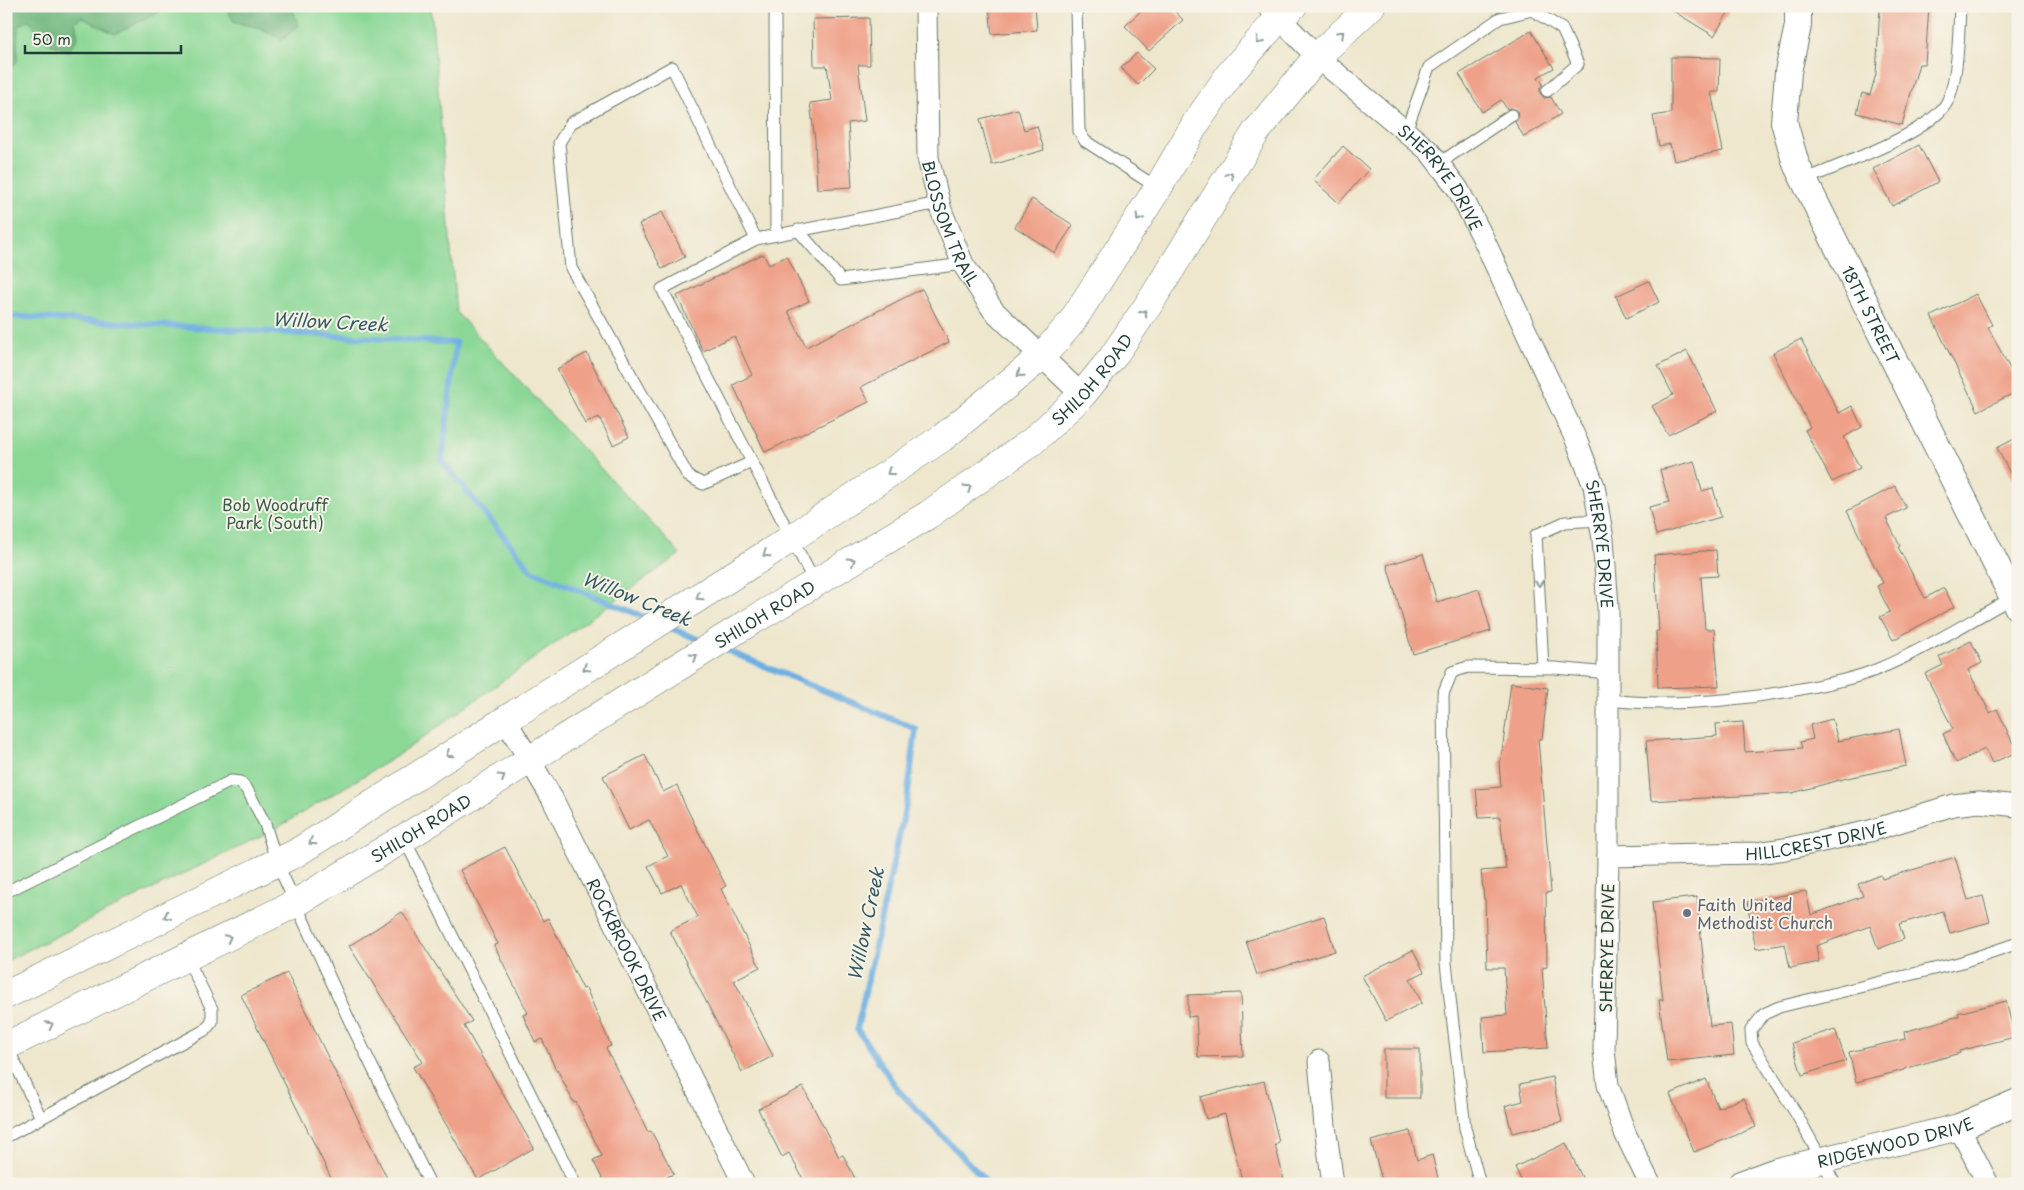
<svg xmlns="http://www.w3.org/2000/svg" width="2024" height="1190" viewBox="0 0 2024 1190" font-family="'Playpen Sans',sans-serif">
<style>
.green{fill:#8bd896;stroke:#558a65}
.forest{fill:#70b87f;stroke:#487a5a}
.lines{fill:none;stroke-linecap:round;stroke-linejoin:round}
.stream{stroke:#6dafe2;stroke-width:6}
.building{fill:#efa088}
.service-casing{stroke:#67786a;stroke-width:13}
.minor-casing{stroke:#67786a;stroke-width:23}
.tertiary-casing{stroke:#67786a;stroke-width:28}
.secondary-casing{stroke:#67786a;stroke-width:29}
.service{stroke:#fff;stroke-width:11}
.minor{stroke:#fff;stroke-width:21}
.tertiary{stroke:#fff;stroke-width:26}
.secondary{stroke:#fff;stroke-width:28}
.oneway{stroke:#8f9e9a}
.worship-dot{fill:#6b7280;stroke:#f7f3e8;stroke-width:2}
.labels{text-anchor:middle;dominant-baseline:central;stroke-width:4;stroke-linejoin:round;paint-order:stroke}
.street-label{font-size:16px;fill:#1f3d34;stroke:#f7f3e8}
.park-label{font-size:16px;fill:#355c48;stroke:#f7f3e8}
.worship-label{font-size:16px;fill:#5b616d;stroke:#f7f3e8;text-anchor:start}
.water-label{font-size:18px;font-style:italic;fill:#325a60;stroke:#f7f3e8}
</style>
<rect width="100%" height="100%" fill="#f7f3e8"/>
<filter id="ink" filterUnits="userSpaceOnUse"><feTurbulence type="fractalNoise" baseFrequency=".02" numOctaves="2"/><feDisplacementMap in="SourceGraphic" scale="10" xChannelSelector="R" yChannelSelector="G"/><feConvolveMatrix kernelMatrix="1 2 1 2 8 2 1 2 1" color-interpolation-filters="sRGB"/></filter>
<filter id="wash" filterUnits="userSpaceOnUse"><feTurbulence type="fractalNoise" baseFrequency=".0096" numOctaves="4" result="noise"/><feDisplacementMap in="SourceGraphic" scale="20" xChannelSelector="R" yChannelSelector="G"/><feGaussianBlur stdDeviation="1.12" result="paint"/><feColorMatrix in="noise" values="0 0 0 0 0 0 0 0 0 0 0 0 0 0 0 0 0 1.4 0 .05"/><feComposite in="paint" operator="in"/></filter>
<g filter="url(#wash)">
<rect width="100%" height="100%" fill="#eee7cd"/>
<path class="green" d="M6 6H431L456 312 680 554 400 754 277 828 6 961Z"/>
<g class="forest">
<path d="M6 6H167L161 11 115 34 81 17 75 22 78 37 69 51 48 43 29 20 18 26 17 62 6 72Z"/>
<path d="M225 6H291L299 25 282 40 261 28 234 22Z"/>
</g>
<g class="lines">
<g class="stream">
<path d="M6 316 456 343 442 461 532 571 649 619"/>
<path d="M668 627 705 642"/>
<path d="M721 648 916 729 907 800 857 1029 898 1090 989 1184"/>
</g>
</g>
<g id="blocks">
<g class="building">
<path d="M989 6H1035L1037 30 992 34Z"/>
<path d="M1146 6H1170L1183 20 1149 51 1125 26Z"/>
<path d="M1665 6H1732L1714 36Z"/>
<path d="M1880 6H1929L1925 64H1919L1902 125 1857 113 1862 93 1870 95 1876 74Z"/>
<path d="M869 18 870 65H858L865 121 848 123 852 187 817 189 815 140 810 103 832 100 827 66H814L813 19Z"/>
<path d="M1531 31 1554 68 1538 77 1543 84 1540 88V93L1544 98 1551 97 1561 114 1524 137 1515 122 1518 118 1517 110 1511 108 1507 109 1501 100 1482 112 1459 74Z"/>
<path d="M1137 53 1154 69 1138 85 1121 68Z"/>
<path d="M1671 57 1720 58 1719 92H1711L1723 151 1674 161 1670 144 1659 146 1653 116 1671 113Z"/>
<path d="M1018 109 1024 130 1037 126 1044 150 992 165 980 119Z"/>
<path d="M1919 145 1938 182 1892 206 1873 169Z"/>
<path d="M1343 146 1369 169 1339 203 1313 180Z"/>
<path d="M1032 199 1073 225 1055 253 1015 227Z"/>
<path d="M662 212 685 257 662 269 639 224Z"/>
<path d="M763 254 769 265 787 256 809 301 788 311 806 347 922 289 949 342 861 387 869 402 765 452 733 385 752 375 734 336 703 351 677 296Z"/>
<path d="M1649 281 1659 302 1626 318 1616 296Z"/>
<path d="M1976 294 1992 325 1988 327 2018 384V391L1978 411 1931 316Z"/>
<path d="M1801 339 1839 413 1852 406 1862 427 1844 437 1860 468 1832 482 1805 430 1810 427 1773 353Z"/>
<path d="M1687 351 1717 411 1668 435 1652 406 1673 395 1658 366Z"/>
<path d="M587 353 629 437 613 445 599 417 585 424 557 369Z"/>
<path d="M2018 437V489L1997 448Z"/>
<path d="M1694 461 1702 491 1713 488 1721 517 1656 535 1649 507 1669 502 1660 470Z"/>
<path d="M1895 486 1906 508 1886 518 1900 546 1898 547 1925 598 1944 588 1954 607 1893 640 1880 617 1890 612 1877 586 1883 583 1847 511Z"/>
<path d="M1716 550 1718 576 1701 577 1705 629H1714L1719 686 1658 688 1656 631H1659L1654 555Z"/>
<path d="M1423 554 1437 602 1479 589 1491 631 1413 654 1387 565Z"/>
<path d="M1971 641 1982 663 1968 670 1990 713 1997 709 2017 752 1992 763 1985 749 1956 763 1943 734 1953 729 1925 674 1943 665 1939 657Z"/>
<path d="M1511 683 1548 688 1542 739H1538L1551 892 1546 893 1547 967 1542 968 1548 1048 1484 1052 1482 1017 1507 1015 1504 968H1487L1485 899H1484L1481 871 1506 869 1500 817 1479 818 1476 789 1501 787 1499 761 1501 760Z"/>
<path d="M1832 719 1838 741 1899 729 1906 766 1847 778 1792 793 1651 801 1646 741 1717 736 1716 724 1743 722 1745 752 1802 748 1800 742 1813 739 1810 725Z"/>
<path d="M645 755 663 792 677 785 684 803 726 886 721 889 760 967 734 980 773 1056 742 1072 670 931 698 917 681 884 662 893 648 866 668 856 649 820 629 830 603 776Z"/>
<path d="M505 847 543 921 548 918 583 989 586 988 611 1046 606 1048 648 1132 651 1131 674 1174 664 1178 667 1184H605L593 1160 602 1156 576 1102 574 1103 557 1069 556 1070 542 1039 535 1042 523 1015 528 1013 494 945 498 944 460 870Z"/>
<path d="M1955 857 1968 900 1983 896 1990 922 1950 933 1943 911 1899 924 1904 939 1878 949 1870 926 1816 946 1819 962 1790 968 1785 944 1756 949 1747 902 1806 891 1811 915 1863 896 1858 884 1881 875 1882 879Z"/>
<path d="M1697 897 1710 1026 1731 1024 1734 1055 1667 1062 1659 1000H1663L1652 902Z"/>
<path d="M402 912 472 1021 464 1026 534 1148 478 1180 413 1067 423 1062 349 946Z"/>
<path d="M1324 916 1335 951 1257 975 1246 941Z"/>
<path d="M1413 950 1424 972 1410 979 1422 1003 1386 1021 1362 976Z"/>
<path d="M287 973 356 1115 390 1184H334L309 1133 241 995Z"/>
<path d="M1241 993 1243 1056 1198 1057 1196 1016 1188 1017V995Z"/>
<path d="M2006 1001 2015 1037 1959 1051 1960 1053 1904 1069V1070L1856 1082 1849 1052 1905 1039 1904 1032 1959 1016 1958 1013Z"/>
<path d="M1835 1029 1846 1061 1802 1075 1792 1043Z"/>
<rect x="1384" y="1049" width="36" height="49"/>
<path d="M1552 1077 1562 1122 1512 1133 1505 1106 1523 1101 1520 1084Z"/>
<path d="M1706 1079 1718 1108 1744 1098 1756 1127 1694 1152 1670 1094Z"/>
<path d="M1264 1081 1279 1142 1275 1144 1285 1184H1243L1225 1114 1206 1119 1200 1097Z"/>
<path d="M803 1087 839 1157 843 1155 858 1184H806L789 1153 782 1157 758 1109Z"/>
<path d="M1410 1131 1417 1160 1432 1155 1438 1178 1417 1184H1383L1371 1141Z"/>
<path d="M1566 1143 1585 1184H1523L1515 1167Z"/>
</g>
</g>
</g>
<g filter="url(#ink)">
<use href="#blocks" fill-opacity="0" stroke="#67786a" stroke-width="1"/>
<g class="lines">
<defs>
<g id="service">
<path d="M775 6 776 235"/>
<path d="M1076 6 1079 131 1085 141 1158 188"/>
<path d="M1406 131 1429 67 1500 18 1532 10 1562 29 1578 64 1547 91"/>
<path d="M1438 164 1511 115"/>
<path d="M1804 180C1836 166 1935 132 1948 100 1958 77 1959 32 1960 6"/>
<path d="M798 230 841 280 963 264"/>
<path d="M752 462 703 484 688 476 571 268 559 143 571 123 672 67 756 239"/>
<path d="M815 583 662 289 756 239 939 203"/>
<path d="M1543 668 1536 535 1565 522 1600 520"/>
<path d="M1608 700C1672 707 1737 701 1801 689 1826 684 1854 679 1878 669 1924 650 1968 622 2012 598"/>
<path d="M404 838 575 1184"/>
<path d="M6 892 231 781 240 782 248 791 265 824 277 863 351 1024 430 1184"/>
<path d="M7 1046 41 1118"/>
<path d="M6 1137 205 1030 212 1022V1009L187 958"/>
<path d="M1480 1184 1465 1128 1446 963 1443 694 1452 672 1468 667 1555 668 1608 673"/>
<path d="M1835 1184 1797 1115 1752 1043 1751 1030 1764 1014 1779 1007 1962 962 2018 943"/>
</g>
<g id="minor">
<path id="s1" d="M926 6 928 158 941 210 963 264 993 310 1082 395"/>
<path id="s2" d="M1268 6 1317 57 1429 151 1458 189 1483 238 1577 442 1594 486 1603 539 1608 607V856L1604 1050 1608 1085 1625 1133 1650 1184"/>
<path id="s3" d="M505 719 552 798 744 1184"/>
<path id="s4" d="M1608 856 1757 853 1785 849 1870 831 1953 805 1979 802 2018 806"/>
<path d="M1319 1061 1325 1126 1333 1184"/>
<path d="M1959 1127 1988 1184"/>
</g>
<g id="tertiary">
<path id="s5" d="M1798 6V26L1788 72 1784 122 1796 164 2018 608"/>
<path id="s6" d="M1741 1184 1777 1171 1959 1127 2018 1102"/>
</g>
<g id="secondary">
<path d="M6 995 296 853 792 538 942 438 1042 356 1071 323 1158 188 1196 123 1229 75 1279 18 1293 6"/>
<path id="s7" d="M6 1046 296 903 416 831 737 630 928 515 1033 441 1082 395 1112 358 1151 301 1256 132 1317 57 1371 6"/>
</g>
</defs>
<use href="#service" class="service-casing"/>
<use href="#minor" class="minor-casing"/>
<use href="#tertiary" class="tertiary-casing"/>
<use href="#secondary" class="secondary-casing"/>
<use href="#service" class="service"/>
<use href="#minor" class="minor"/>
<use href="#tertiary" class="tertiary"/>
<use href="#secondary" class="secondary"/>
</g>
<defs><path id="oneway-chevron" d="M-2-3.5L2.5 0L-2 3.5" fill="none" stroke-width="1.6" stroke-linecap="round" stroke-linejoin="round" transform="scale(1.25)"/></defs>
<g class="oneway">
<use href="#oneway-chevron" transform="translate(1341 34) rotate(-44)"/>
<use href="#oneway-chevron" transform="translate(1259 41) rotate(131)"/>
<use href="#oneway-chevron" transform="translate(1230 175) rotate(-59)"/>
<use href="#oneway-chevron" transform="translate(1139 218) rotate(123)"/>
<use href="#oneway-chevron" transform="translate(1144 313) rotate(-55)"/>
<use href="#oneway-chevron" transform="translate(1020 374) rotate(141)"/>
<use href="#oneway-chevron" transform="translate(890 472) rotate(146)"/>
<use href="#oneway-chevron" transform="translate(968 488) rotate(-35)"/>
<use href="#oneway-chevron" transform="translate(766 554) rotate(147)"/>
<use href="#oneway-chevron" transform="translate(852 561) rotate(-31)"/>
<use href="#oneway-chevron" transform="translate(1539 583) rotate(87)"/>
<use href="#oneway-chevron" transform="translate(699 597) rotate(147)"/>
<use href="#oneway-chevron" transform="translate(694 657) rotate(-32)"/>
<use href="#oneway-chevron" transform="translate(586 668) rotate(148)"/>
<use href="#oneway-chevron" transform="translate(449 754) rotate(147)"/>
<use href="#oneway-chevron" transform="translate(502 777) rotate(-32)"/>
<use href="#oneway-chevron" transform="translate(312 842) rotate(147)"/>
<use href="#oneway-chevron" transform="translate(167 916) rotate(154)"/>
<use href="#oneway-chevron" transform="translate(228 938) rotate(-26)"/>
<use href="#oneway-chevron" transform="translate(50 1025) rotate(-26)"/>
</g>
</g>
<circle class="worship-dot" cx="1687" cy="913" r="5"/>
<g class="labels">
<g class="street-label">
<text stroke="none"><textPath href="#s2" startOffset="245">SHERRYE DRIVE</textPath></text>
<text stroke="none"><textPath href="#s1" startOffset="221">BLOSSOM TRAIL</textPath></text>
<text stroke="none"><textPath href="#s5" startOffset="329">18TH STREET</textPath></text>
<text stroke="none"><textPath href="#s7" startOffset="1279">SHILOH ROAD</textPath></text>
<text stroke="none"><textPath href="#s2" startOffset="650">SHERRYE DRIVE</textPath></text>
<text stroke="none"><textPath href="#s7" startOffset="874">SHILOH ROAD</textPath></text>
<text stroke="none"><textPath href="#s7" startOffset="469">SHILOH ROAD</textPath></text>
<text stroke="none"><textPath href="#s4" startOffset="209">HILLCREST DRIVE</textPath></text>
<text transform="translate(1606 948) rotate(-89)">SHERRYE DRIVE</text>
<text stroke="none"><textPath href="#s3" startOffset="261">ROCKBROOK DRIVE</textPath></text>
<text stroke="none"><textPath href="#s6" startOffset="160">RIDGEWOOD DRIVE</textPath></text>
</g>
<g class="park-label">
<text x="275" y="504">Bob Woodruff<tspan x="275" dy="18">Park (South)</tspan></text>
</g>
<g class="worship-label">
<text x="1697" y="904">Faith United<tspan x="1697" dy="18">Methodist Church</tspan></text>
</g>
<g class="water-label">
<text transform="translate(330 321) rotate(3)">Willow Creek</text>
<text transform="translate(637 598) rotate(22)">Willow Creek</text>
<text transform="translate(865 924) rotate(-78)">Willow Creek</text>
</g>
</g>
<rect width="2024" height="1190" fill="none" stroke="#f7f3e8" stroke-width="25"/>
<path d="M25 45v8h156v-8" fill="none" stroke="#1f3d34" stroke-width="2.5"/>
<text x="32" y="45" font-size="15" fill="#1f3d34" stroke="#f7f3e8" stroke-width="4" paint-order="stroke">50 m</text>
</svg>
